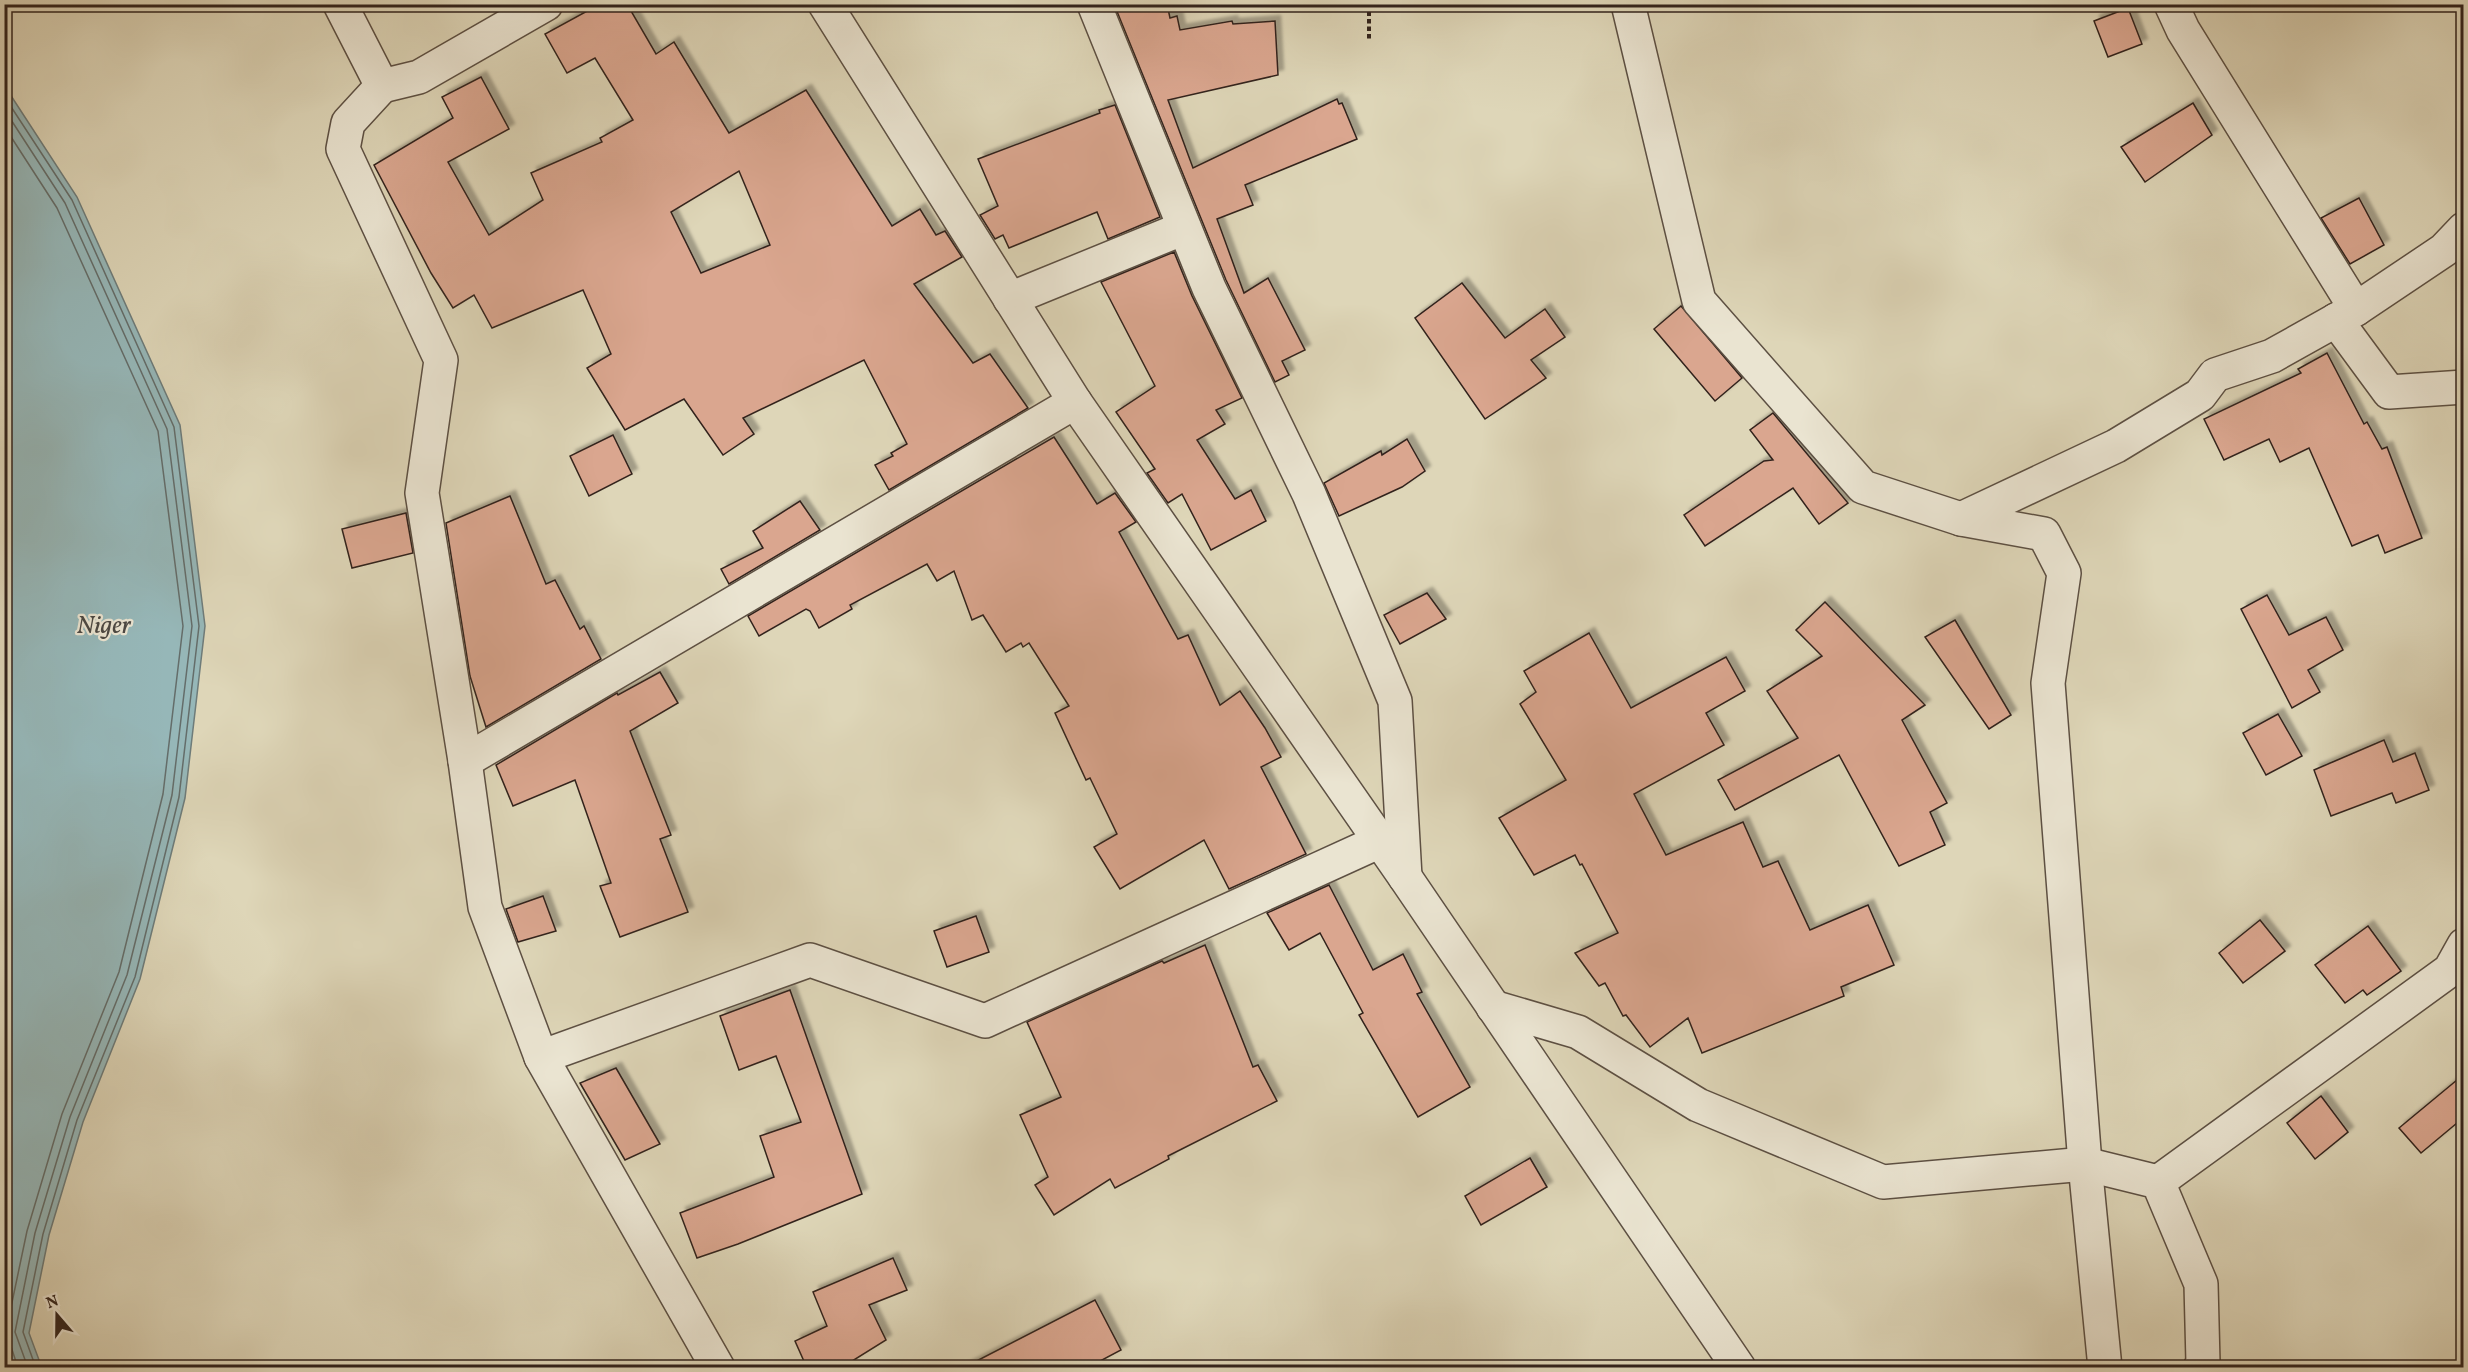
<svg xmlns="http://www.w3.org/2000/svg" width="2468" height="1372" viewBox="0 0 2468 1372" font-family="Vollkorn,serif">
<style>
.water{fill:#96b7b8;stroke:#6e7c7a;stroke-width:1.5}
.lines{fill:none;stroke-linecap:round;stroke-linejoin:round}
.shore{stroke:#646d6a;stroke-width:1.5}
.building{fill:#daa68f;stroke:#32231c;stroke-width:1.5;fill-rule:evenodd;filter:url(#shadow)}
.street-casing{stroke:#5d5043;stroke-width:36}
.path{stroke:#32231c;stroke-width:4;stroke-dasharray:4.5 3;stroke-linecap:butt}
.street{stroke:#eae4d1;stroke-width:33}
.labels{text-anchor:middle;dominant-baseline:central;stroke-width:4.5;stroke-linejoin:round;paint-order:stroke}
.water-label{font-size:26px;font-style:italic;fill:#4b4843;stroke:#eae4d1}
</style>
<defs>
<filter id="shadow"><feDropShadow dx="5.5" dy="-5.5" stdDeviation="1.5" flood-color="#0004"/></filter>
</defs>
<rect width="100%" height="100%" fill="#ded6b8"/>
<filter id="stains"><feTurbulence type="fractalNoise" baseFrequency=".00333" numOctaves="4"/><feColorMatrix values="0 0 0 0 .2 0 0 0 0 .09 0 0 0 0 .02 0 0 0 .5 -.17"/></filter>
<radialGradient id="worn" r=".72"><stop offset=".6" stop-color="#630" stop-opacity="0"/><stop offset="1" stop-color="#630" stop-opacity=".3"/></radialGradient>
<path class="water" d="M4 85 77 197 180 425 205 626 185 798 140 979 83 1122 49 1235 29 1333 42 1368 4 1367Z"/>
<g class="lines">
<g class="shore">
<path d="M4 96 72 200 174 427 199 626 179 797 135 977 77 1120 43 1234 23 1332 36 1368"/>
<path d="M4 109 65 203 167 429 192 626 172 795 127 975 70 1117 35 1233 15 1332 28 1368"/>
<path d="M4 126 57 208 158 431 183 626 163 794 119 972 62 1114 27 1231 6 1331 18 1368"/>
</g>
</g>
<g class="building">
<path d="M600 4H627L656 54 674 42 729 133 806 90 892 226 920 209 936 235 945 231 962 257 914 284 973 363 990 354 1028 408 889 490 875 465 893 456 891 453 907 444 864 360 743 418 754 434 723 455 684 399 625 430 587 368 611 354 583 290 492 328 474 295 453 308 431 273 374 165 453 118 442 97 481 77 509 129 448 162 489 235 543 200 531 173 602 142 600 138 633 120 595 58 567 73 545 34ZM739 171 770 245 701 273 671 212Z"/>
<path d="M1114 4H1167L1170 18 1177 16 1180 30 1232 21 1233 24 1275 21 1278 75 1168 100 1193 168 1337 99 1339 104 1342 103 1357 139 1245 185 1253 205 1217 219 1244 293 1268 278 1305 350 1282 361 1289 375 1275 382 1226 280Z"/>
<path d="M2128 8 2142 44 2108 57 2094 21Z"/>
<path d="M2193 103 2212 135 2145 182 2121 147Z"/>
<path d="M1115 105 1160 217 1108 239 1097 212 1009 248 1003 235 995 239 980 215 998 206 978 159 1100 113 1099 110Z"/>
<path d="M2359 198 2384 245 2350 264 2321 218Z"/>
<path d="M1174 252 1192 296 1242 398 1216 410 1225 424 1197 440 1235 499 1251 490 1266 521 1211 550 1182 494 1168 503 1147 473 1155 469 1116 412 1155 386 1101 282Z"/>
<path d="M1462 283 1505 338 1545 309 1565 337 1531 360 1546 378 1485 419 1415 318Z"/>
<path d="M1681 306 1742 378 1715 401 1654 329Z"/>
<path d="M2327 353 2364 424 2367 422 2382 449 2387 447 2422 538 2385 553 2378 535 2352 546 2309 448 2280 462 2269 439 2224 460 2204 419 2301 373 2298 369Z"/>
<path d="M1773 413 1848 503 1819 524 1793 488 1705 546 1684 515 1764 461 1773 460 1750 430Z"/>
<path d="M613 435 632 474 589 496 570 456Z"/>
<path d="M1054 437 1097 504 1115 493 1136 522 1119 532 1178 639 1188 635 1220 705 1240 691 1265 728 1281 757 1261 767 1306 854 1229 889 1204 840 1120 889 1094 847 1117 834 1090 778 1086 780 1055 713 1069 706 1029 643 1023 647 1021 643 1006 652 983 615 972 620 954 571 937 581 927 564 850 605 852 609 819 628 810 611 806 609 759 636 748 616Z"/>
<path d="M1407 439 1425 471 1402 487 1339 516 1324 483 1381 451 1382 455Z"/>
<path d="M510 496 546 584 555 580 580 629 584 626 601 659 486 727 470 676 446 523Z"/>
<path d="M800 501 820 530 729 584 721 569 763 548 753 531Z"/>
<path d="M406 513 413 553 352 568 342 529Z"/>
<path d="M1427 593 1446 619 1400 644 1384 615Z"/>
<path d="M2267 595 2289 635 2326 617 2343 650 2308 670 2320 692 2292 708 2241 609Z"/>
<path d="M1825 602 1925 705 1902 720 1947 803 1930 812 1945 845 1899 866 1839 755 1735 810 1718 780 1798 738 1767 691 1822 656 1796 630Z"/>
<path d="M1955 620 2011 715 1989 729 1925 637Z"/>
<path d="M1589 633 1631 708 1726 657 1745 691 1706 713 1724 745 1634 794 1666 855 1743 822 1763 867 1778 861 1810 930 1868 905 1894 965 1841 987 1844 996 1702 1053 1688 1018 1650 1047 1626 1015 1623 1016 1605 983 1599 986 1575 953 1618 933 1582 864 1580 865 1575 855 1534 875 1499 818 1566 780 1520 704 1536 692 1524 671Z"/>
<path d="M660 672 678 703 630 731 671 835 660 839 688 912 620 937 600 886 611 883 575 780 513 806 496 765 617 693 618 695Z"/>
<path d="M2278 714 2302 756 2266 775 2243 733Z"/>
<path d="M2384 740 2393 762 2415 753 2429 790 2396 803 2392 793 2331 816 2314 770Z"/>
<path d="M1329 885 1373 970 1403 954 1422 992 1417 994 1470 1087 1418 1117 1359 1015 1363 1013 1320 933 1289 950 1267 913Z"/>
<path d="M543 896 556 931 518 942 506 909Z"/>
<path d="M976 916 989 952 947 967 934 931Z"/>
<path d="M2260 920 2285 951 2243 983 2219 953Z"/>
<path d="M2368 926 2401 971 2367 995 2363 990 2345 1003 2315 965Z"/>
<path d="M1205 945 1253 1067 1258 1065 1277 1101 1168 1156 1169 1159 1115 1188 1110 1179 1054 1215 1035 1185 1048 1177 1020 1115 1061 1097 1027 1022 1162 961 1164 963Z"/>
<path d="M790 990 862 1194 738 1244 697 1258 680 1213 774 1177 760 1136 801 1122 776 1056 739 1070 720 1016Z"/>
<path d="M616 1068 660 1144 625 1160 580 1083Z"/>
<path d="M2463 1075V1118L2421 1153 2399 1128Z"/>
<path d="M2321 1096 2348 1132 2315 1159 2287 1123Z"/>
<path d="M1530 1158 1547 1187 1481 1225 1465 1196Z"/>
<path d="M893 1258 907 1290 869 1305 886 1340 841 1368H807L795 1341 827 1326 813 1292Z"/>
<path d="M1095 1300 1121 1350 1087 1368H963Z"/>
</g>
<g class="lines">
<defs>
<g id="street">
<path d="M340 4 382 86 348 123 343 149 441 360 422 493 465 761 485 907 541 1057 718 1368"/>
<path d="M825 4 1075 402 1405 877 1739 1368"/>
<path d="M1094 4 1209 288 1309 494 1395 701 1405 877"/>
<path d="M1628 4 1699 301 1863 487 1961 519 2044 534 2064 573 2048 683 2085 1164 2105 1368"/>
<path d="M2171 4 2183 30 2356 309"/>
<path d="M382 86 419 77 546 4"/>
<path d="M1010 299 1184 228"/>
<path d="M2336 320 2389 392 2464 387"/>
<path d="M1961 519 2116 446 2200 395 2215 375 2272 356 2356 309 2444 250 2464 229"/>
<path d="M465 761 1075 402"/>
<path d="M1493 1007 1578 1032 1698 1105 1883 1182 2085 1164 2158 1182 2201 1284 2203 1363 2200 1368"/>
<path d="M541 1057 810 960 985 1021 1378 842"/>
<path d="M2158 1182 2450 970 2464 945"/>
</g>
</defs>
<use href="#street" class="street-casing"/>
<path class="path" d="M1369 4V40"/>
<use href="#street" class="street"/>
</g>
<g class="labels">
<g class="water-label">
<text x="104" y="626">Niger</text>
</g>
</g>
<rect width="2468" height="1372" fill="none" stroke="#ded6b8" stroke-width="24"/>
<rect x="6" y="6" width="2456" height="1360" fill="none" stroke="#32231c" stroke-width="3"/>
<rect x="12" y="12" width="2444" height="1348" fill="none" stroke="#32231c" stroke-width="1.5"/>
<g transform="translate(57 1315) rotate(340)" stroke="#eae4d1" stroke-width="4.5" paint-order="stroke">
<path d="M0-4.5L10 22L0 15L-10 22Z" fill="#32231c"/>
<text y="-9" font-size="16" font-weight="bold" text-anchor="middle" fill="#32231c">N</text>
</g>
<rect width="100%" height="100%" filter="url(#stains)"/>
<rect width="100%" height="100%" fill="url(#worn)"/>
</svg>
